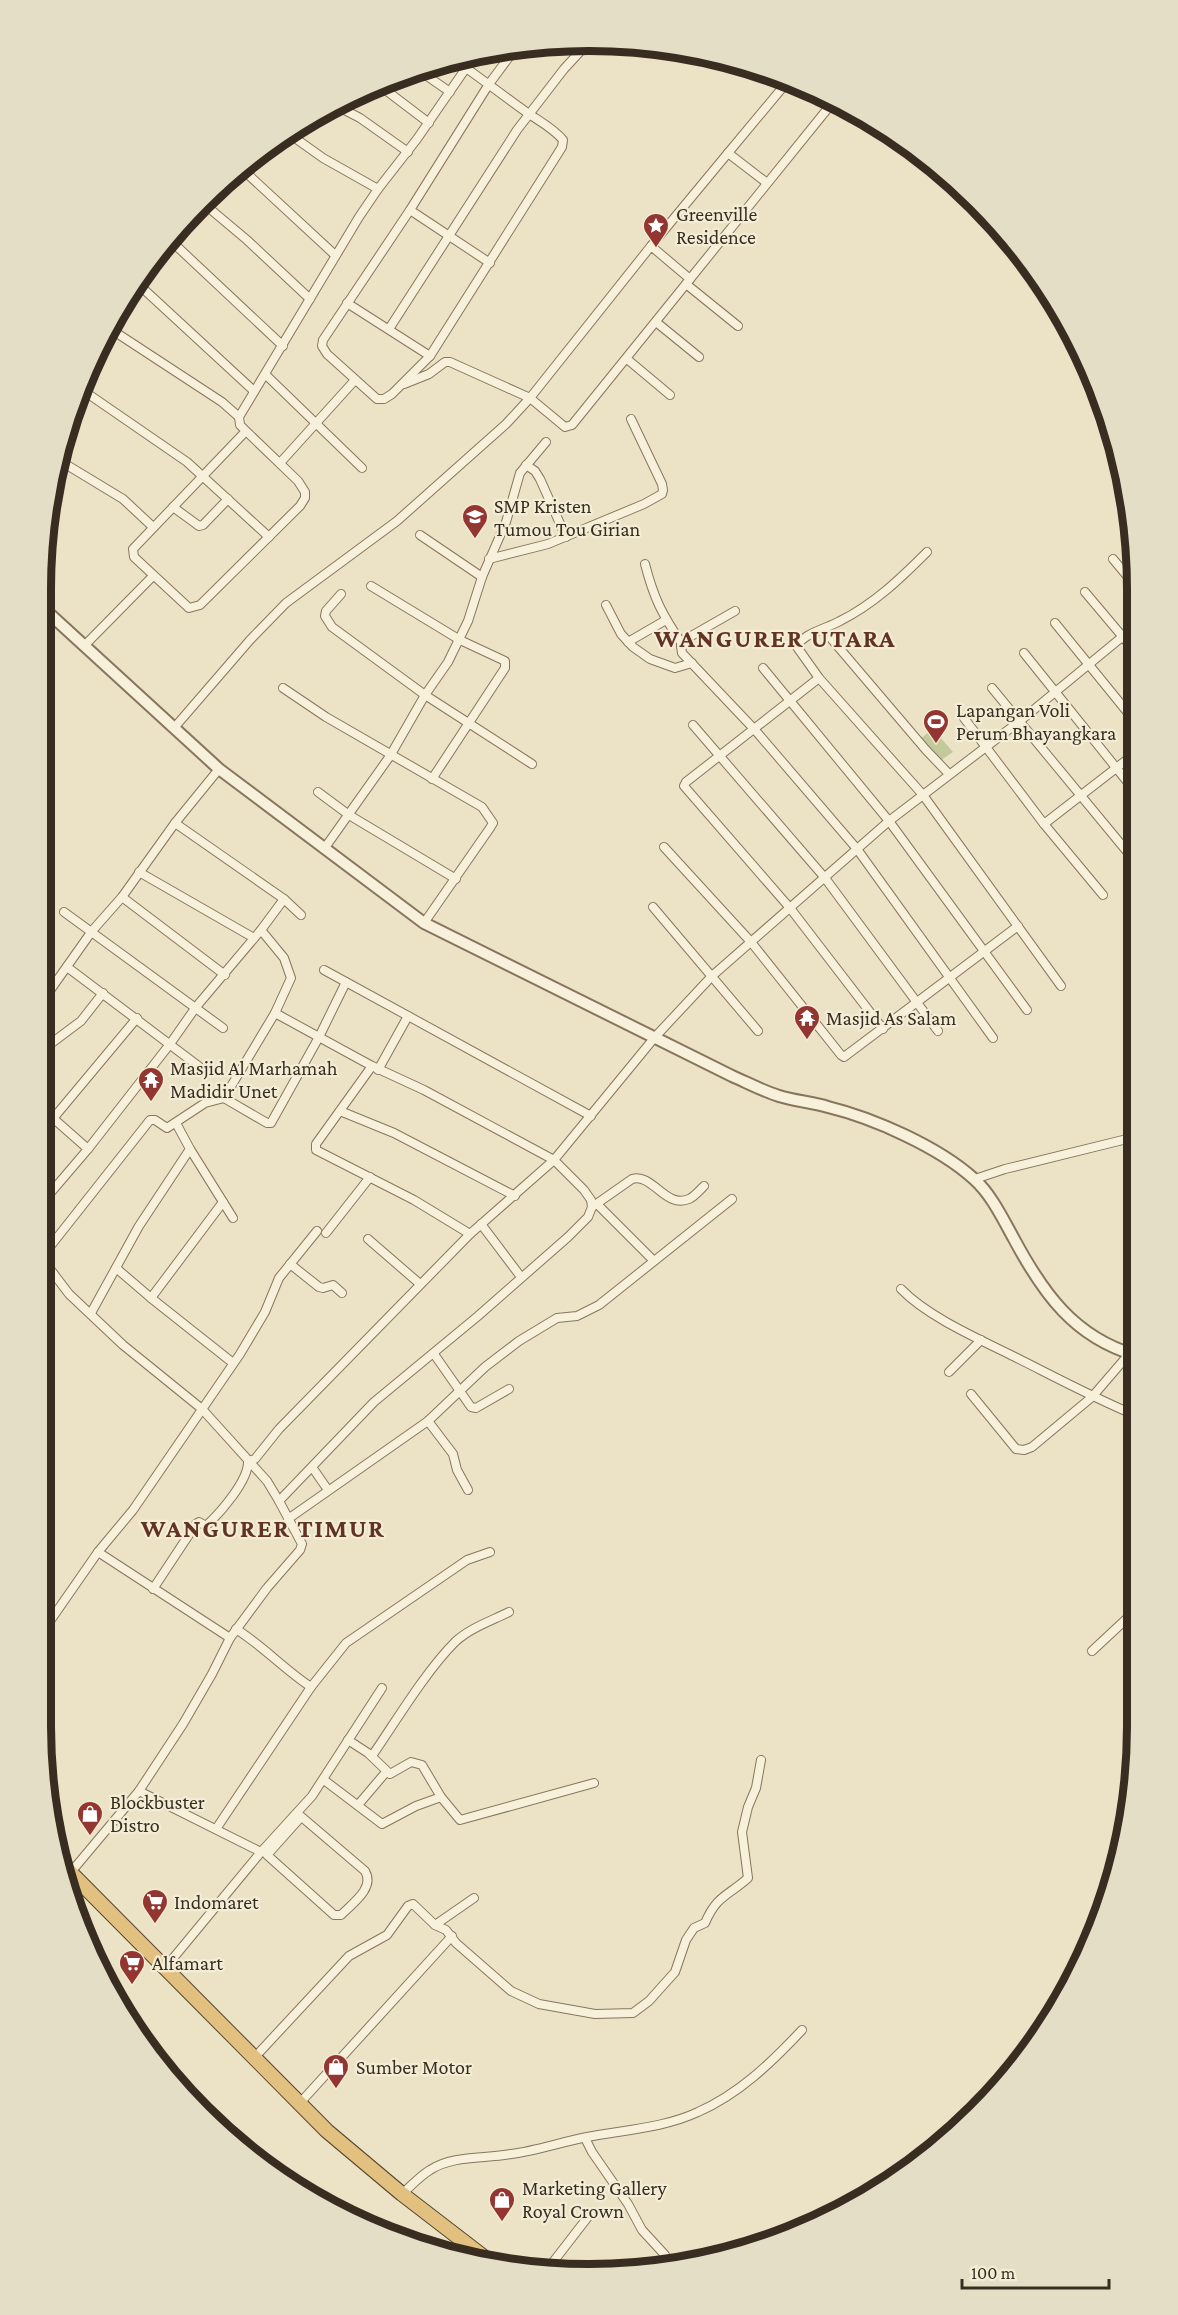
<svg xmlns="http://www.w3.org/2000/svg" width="1178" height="2315" viewBox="0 0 1178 2315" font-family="'Crimson Pro',serif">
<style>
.grass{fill:#c2ca9b}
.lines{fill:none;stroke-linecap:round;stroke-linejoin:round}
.minor-casing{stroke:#87765d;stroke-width:10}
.tertiary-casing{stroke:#87765d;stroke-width:14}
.trunk-casing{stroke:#554431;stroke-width:16}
.minor{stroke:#f7f0da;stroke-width:8}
.tertiary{stroke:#f7f0da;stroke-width:10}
.trunk{stroke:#e2c080;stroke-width:14}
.labels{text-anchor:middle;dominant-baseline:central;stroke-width:4.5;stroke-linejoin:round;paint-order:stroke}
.poi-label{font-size:20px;fill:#382d20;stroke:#f4edd6;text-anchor:start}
.district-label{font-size:26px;font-weight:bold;letter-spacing:1.5px;fill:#623322;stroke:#f4edd6}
.rim{fill:none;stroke:#382d20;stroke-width:8}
</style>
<rect width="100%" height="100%" fill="#ece3c7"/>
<path class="grass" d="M933 729 953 752 940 761 920 739Z"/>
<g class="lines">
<defs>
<g id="minor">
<path d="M466 68C487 83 508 99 529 114 541 122 554 129 563 140L562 147 430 356 392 394 384 399H377L327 354 322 346 323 340 410 210 489 84 518 45"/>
<path d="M417 69 450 92"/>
<path d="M379 85 429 123"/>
<path d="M335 105 360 118 408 152"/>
<path d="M288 133 323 158 378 189"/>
<path d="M728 153 788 81"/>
<path d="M240 167 335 255"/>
<path d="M203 203 247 240 310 299"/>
<path d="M410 210 490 263"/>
<path d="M169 239 283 346"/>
<path d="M651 246 728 153 767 183"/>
<path d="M690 279 833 102"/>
<path d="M137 283 254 391"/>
<path d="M686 284 738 326"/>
<path d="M347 303 430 356"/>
<path d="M656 322 699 357"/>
<path d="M109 328 222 402 239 417 240 425 246 431 298 481 305 492V498L300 506 200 605 189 608 134 557 133 549 246 431"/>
<path d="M389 329 517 130 564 69 588 43"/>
<path d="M627 359 670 395"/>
<path d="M265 374 362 468"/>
<path d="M81 389 187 462 269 537"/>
<path d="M239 417 359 217 378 189 417 139 475 55"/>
<path d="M57 459 123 499 153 527"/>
<path d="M280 463 355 380"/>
<path d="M526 465 535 471 540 479 566 537"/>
<path d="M173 507 199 526 203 525 228 499"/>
<path d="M420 535 482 577"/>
<path d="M927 552C900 579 874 604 840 621 828 628 801 634 797 647L819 678 923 795 1061 986"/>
<path d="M489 559 548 544 644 504 662 494 663 490 662 484 631 419"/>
<path d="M1113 559 1133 583"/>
<path d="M645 564C654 599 662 614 682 644"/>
<path d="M371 586 460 640 505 661V668L432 779"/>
<path d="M1085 592 1133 649"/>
<path d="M341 594 326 611 325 616 332 627 425 695 532 764"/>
<path d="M606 605 621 634 633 647 650 659 675 668 692 663"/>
<path d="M735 611 686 639 681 646 682 653 755 730 857 849 993 1038"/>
<path d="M1055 623 1133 719"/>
<path d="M823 629 926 750 949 774"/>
<path d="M628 642 666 620"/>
<path d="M85 645 153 576"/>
<path d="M1024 653 1134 790"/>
<path d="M763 668 889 821 1027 1010"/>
<path d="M819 678 686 782 684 786 790 908 883 1029"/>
<path d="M283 688 326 717 482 807 493 823 490 828 424 923"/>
<path d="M992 688 1134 860"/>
<path d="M964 718 1044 824 1103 895"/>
<path d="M693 725 825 878 938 1031"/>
<path d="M174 728 250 640 286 603 397 521 506 424 530 398 651 246 690 279 572 425 565 427 530 398 450 362H445L429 374 404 384"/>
<path d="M318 792 349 815 456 879"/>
<path d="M175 823 284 899 301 915"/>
<path d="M1044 824 1133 755"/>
<path d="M664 847 751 942 841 1055 844 1057 1018 926"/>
<path d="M324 849 390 756 425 695 448 662 468 621 482 577 506 522 520 473 546 442"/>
<path d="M139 872 254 938"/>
<path d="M122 897 225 975"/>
<path d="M653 907 758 1031"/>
<path d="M64 912 223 1028"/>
<path d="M261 930 284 958 291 978 275 1013"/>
<path d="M67 967 201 1068"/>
<path d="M324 970 591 1116"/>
<path d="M51 989 92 931 122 897 175 823 219 769"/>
<path d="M41 1051 81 1021 103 993"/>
<path d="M372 1066 316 1144V1150L414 1200 470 1234"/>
<path d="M378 1070 408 1016"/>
<path d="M340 1111 394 1133 515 1196"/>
<path d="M54 1119 88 1149"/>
<path d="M41 1133 137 1018"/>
<path d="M190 1149 233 1218"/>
<path d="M975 1179 1005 1169 1135 1137"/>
<path d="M41 1204 88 1149 170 1044 196 1007 261 930 284 899"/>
<path d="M597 1204 654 1261"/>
<path d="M592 1207 632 1179C653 1173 665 1209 689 1199 694 1197 700 1190 704 1186"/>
<path d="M481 1224 521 1277"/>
<path d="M326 1233 370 1177"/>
<path d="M368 1239 420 1284"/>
<path d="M41 1257 69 1294 123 1345 202 1409 267 1481 279 1501"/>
<path d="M41 1258 150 1120H155L167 1128 205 1103 224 1098 267 1123H271L319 1037 346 982"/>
<path d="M290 1264 319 1287 323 1288 333 1285 342 1293"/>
<path d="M116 1268 151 1298 223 1202"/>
<path d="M901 1289C928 1317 979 1339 1015 1357 1055 1377 1094 1398 1135 1415"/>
<path d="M151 1298 233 1363"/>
<path d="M91 1313 139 1226 188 1152 190 1149 176 1123"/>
<path d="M434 1354 471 1407 476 1408 509 1389"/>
<path d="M949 1372 981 1340"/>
<path d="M971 1394 1016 1449 1024 1450 1032 1447 1092 1397 1129 1354"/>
<path d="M428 1421 453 1454 457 1470 468 1490"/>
<path d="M312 1467 328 1490"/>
<path d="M288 1519 428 1421 485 1367 519 1341 557 1318 577 1316 599 1305 732 1199"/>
<path d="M98 1552 230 1638"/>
<path d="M153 1589 196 1524 199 1522 206 1526C221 1512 249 1480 248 1461L255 1459 279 1429 470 1234 554 1160 424 1090 372 1066 275 1013 224 1098"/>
<path d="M41 1634 98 1552 133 1510 240 1354 265 1312 279 1278 317 1231"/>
<path d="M1092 1651 1136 1610"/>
<path d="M311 1687 346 1643 467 1560 490 1552"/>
<path d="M348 1740 368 1753 390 1774 411 1762 422 1765 441 1797 460 1820 594 1783"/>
<path d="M372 1756C396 1721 426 1671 455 1642 470 1628 491 1621 509 1612"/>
<path d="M324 1780 382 1824 416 1806 441 1797"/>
<path d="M139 1791 261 1852"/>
<path d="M358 1805 386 1772"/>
<path d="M297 1813 365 1871C375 1888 353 1903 341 1915H334L267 1855 301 1817"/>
<path d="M216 1829 311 1687C285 1670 263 1646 236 1629"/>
<path d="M66 1878 139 1791 183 1724 212 1674 230 1638 267 1588 300 1550 302 1544 279 1501 374 1402 478 1316 568 1237 588 1217 592 1207 591 1200 584 1190 554 1160 655 1037 712 976 889 821 1020 721 1133 628"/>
<path d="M435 1925 474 1898"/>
<path d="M165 1968 261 1852 312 1796 382 1688"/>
<path d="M254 2058 349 1956 387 1935 408 1906 413 1904 435 1925 446 1930 456 1943 511 1991 539 2004 595 2014 633 2013 649 2001 675 1972 686 1940 694 1928 705 1923C717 1895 728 1896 748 1878L742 1832 748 1807 756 1788 761 1760"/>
<path d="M299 2104 452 1936"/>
<path d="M585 2138 592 2152 628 2204 642 2230 665 2255"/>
<path d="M402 2194C411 2186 420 2176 430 2170 453 2155 484 2159 511 2154 536 2151 561 2142 587 2137 623 2130 664 2128 698 2112 739 2094 771 2063 802 2030"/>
<path d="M550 2266 591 2213"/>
</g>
<path id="tertiary" d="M42 607 219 769 424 923 732 1076C748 1083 763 1091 779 1096 795 1101 812 1102 828 1107 873 1118 939 1147 974 1179 991 1194 1003 1219 1014 1239 1043 1293 1074 1337 1135 1355"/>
<path id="trunk" d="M64 1866 327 2131 402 2194 493 2264"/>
</defs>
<use href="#minor" class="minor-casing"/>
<use href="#tertiary" class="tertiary-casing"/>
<use href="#trunk" class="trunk-casing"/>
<use href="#minor" class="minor"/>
<use href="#tertiary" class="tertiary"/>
<use href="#trunk" class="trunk"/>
</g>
<defs>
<symbol id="sight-pin" viewBox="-11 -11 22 30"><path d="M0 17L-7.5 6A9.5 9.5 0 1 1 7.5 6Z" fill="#933531" stroke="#f4edd6"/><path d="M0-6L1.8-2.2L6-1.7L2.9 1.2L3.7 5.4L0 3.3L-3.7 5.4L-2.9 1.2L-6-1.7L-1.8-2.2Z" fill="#fff"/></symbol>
<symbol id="school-pin" viewBox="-11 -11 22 30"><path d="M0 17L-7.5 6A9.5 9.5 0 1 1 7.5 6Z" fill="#933531" stroke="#f4edd6"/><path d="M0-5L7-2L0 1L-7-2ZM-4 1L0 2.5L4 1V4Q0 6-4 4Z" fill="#fff"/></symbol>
<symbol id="stadium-pin" viewBox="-11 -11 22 30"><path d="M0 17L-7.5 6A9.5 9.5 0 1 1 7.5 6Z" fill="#933531" stroke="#f4edd6"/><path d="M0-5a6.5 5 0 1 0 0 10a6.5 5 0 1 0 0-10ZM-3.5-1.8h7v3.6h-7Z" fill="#fff"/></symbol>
<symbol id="temple-pin" viewBox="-11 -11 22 30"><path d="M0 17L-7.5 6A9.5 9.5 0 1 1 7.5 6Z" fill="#933531" stroke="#f4edd6"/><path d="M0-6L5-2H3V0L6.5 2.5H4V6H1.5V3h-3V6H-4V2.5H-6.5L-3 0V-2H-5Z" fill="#fff"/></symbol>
<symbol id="shop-pin" viewBox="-11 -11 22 30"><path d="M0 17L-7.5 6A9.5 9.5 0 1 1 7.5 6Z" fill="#933531" stroke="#f4edd6"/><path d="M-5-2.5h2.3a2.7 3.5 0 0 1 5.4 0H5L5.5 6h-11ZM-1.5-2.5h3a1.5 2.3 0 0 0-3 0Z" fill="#fff"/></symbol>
<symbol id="supermarket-pin" viewBox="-11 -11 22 30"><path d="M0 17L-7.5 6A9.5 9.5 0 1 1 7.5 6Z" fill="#933531" stroke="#f4edd6"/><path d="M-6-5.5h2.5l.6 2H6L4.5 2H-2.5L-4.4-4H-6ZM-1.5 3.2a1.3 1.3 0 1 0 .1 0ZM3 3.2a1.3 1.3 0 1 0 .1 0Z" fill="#fff"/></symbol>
</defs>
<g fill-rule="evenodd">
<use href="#sight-pin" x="641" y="211" width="30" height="40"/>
<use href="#school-pin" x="460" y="502" width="30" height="40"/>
<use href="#stadium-pin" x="921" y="707" width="30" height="40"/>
<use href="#temple-pin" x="792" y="1003" width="30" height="40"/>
<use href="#temple-pin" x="136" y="1065" width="30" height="40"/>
<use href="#shop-pin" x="75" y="1799" width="30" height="40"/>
<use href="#supermarket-pin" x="140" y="1887" width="30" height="40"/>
<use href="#supermarket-pin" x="117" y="1948" width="30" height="40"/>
<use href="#shop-pin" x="321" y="2052" width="30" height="40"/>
<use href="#shop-pin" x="487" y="2185" width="30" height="40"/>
</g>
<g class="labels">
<g class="poi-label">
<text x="676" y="214">Greenville<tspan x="676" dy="23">Residence</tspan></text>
<text x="494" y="506">SMP Kristen<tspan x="494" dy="23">Tumou Tou Girian</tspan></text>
<text x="956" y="710">Lapangan Voli<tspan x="956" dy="23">Perum Bhayangkara</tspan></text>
<text x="826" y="1018">Masjid As Salam</text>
<text x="170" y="1068">Masjid Al Marhamah<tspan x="170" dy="23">Madidir Unet</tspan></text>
<text x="110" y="1802">Blockbuster<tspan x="110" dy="23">Distro</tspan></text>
<text x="174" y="1902">Indomaret</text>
<text x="152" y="1963">Alfamart</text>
<text x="356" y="2067">Sumber Motor</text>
<text x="522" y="2188">Marketing Gallery<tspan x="522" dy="23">Royal Crown</tspan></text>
</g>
<g class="district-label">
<text x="775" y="638">WANGURER UTARA</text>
<text x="263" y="1528">WANGURER TIMUR</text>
</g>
</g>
<path d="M0 0H1178V2315H0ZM589 51H589A538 538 0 0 1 1127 589V1726A538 538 0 0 1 589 2264H589A538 538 0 0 1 51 1726V589A538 538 0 0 1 589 51Z" fill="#e5dec7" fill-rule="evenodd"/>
<path class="rim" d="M589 51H589A538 538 0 0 1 1127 589V1726A538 538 0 0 1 589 2264H589A538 538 0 0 1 51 1726V589A538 538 0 0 1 589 51Z"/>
<path d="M962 2279v9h147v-9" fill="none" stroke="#382d20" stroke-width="3"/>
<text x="971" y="2279" font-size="18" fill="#382d20" stroke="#f4edd6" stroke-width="4.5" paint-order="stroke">100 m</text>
</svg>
